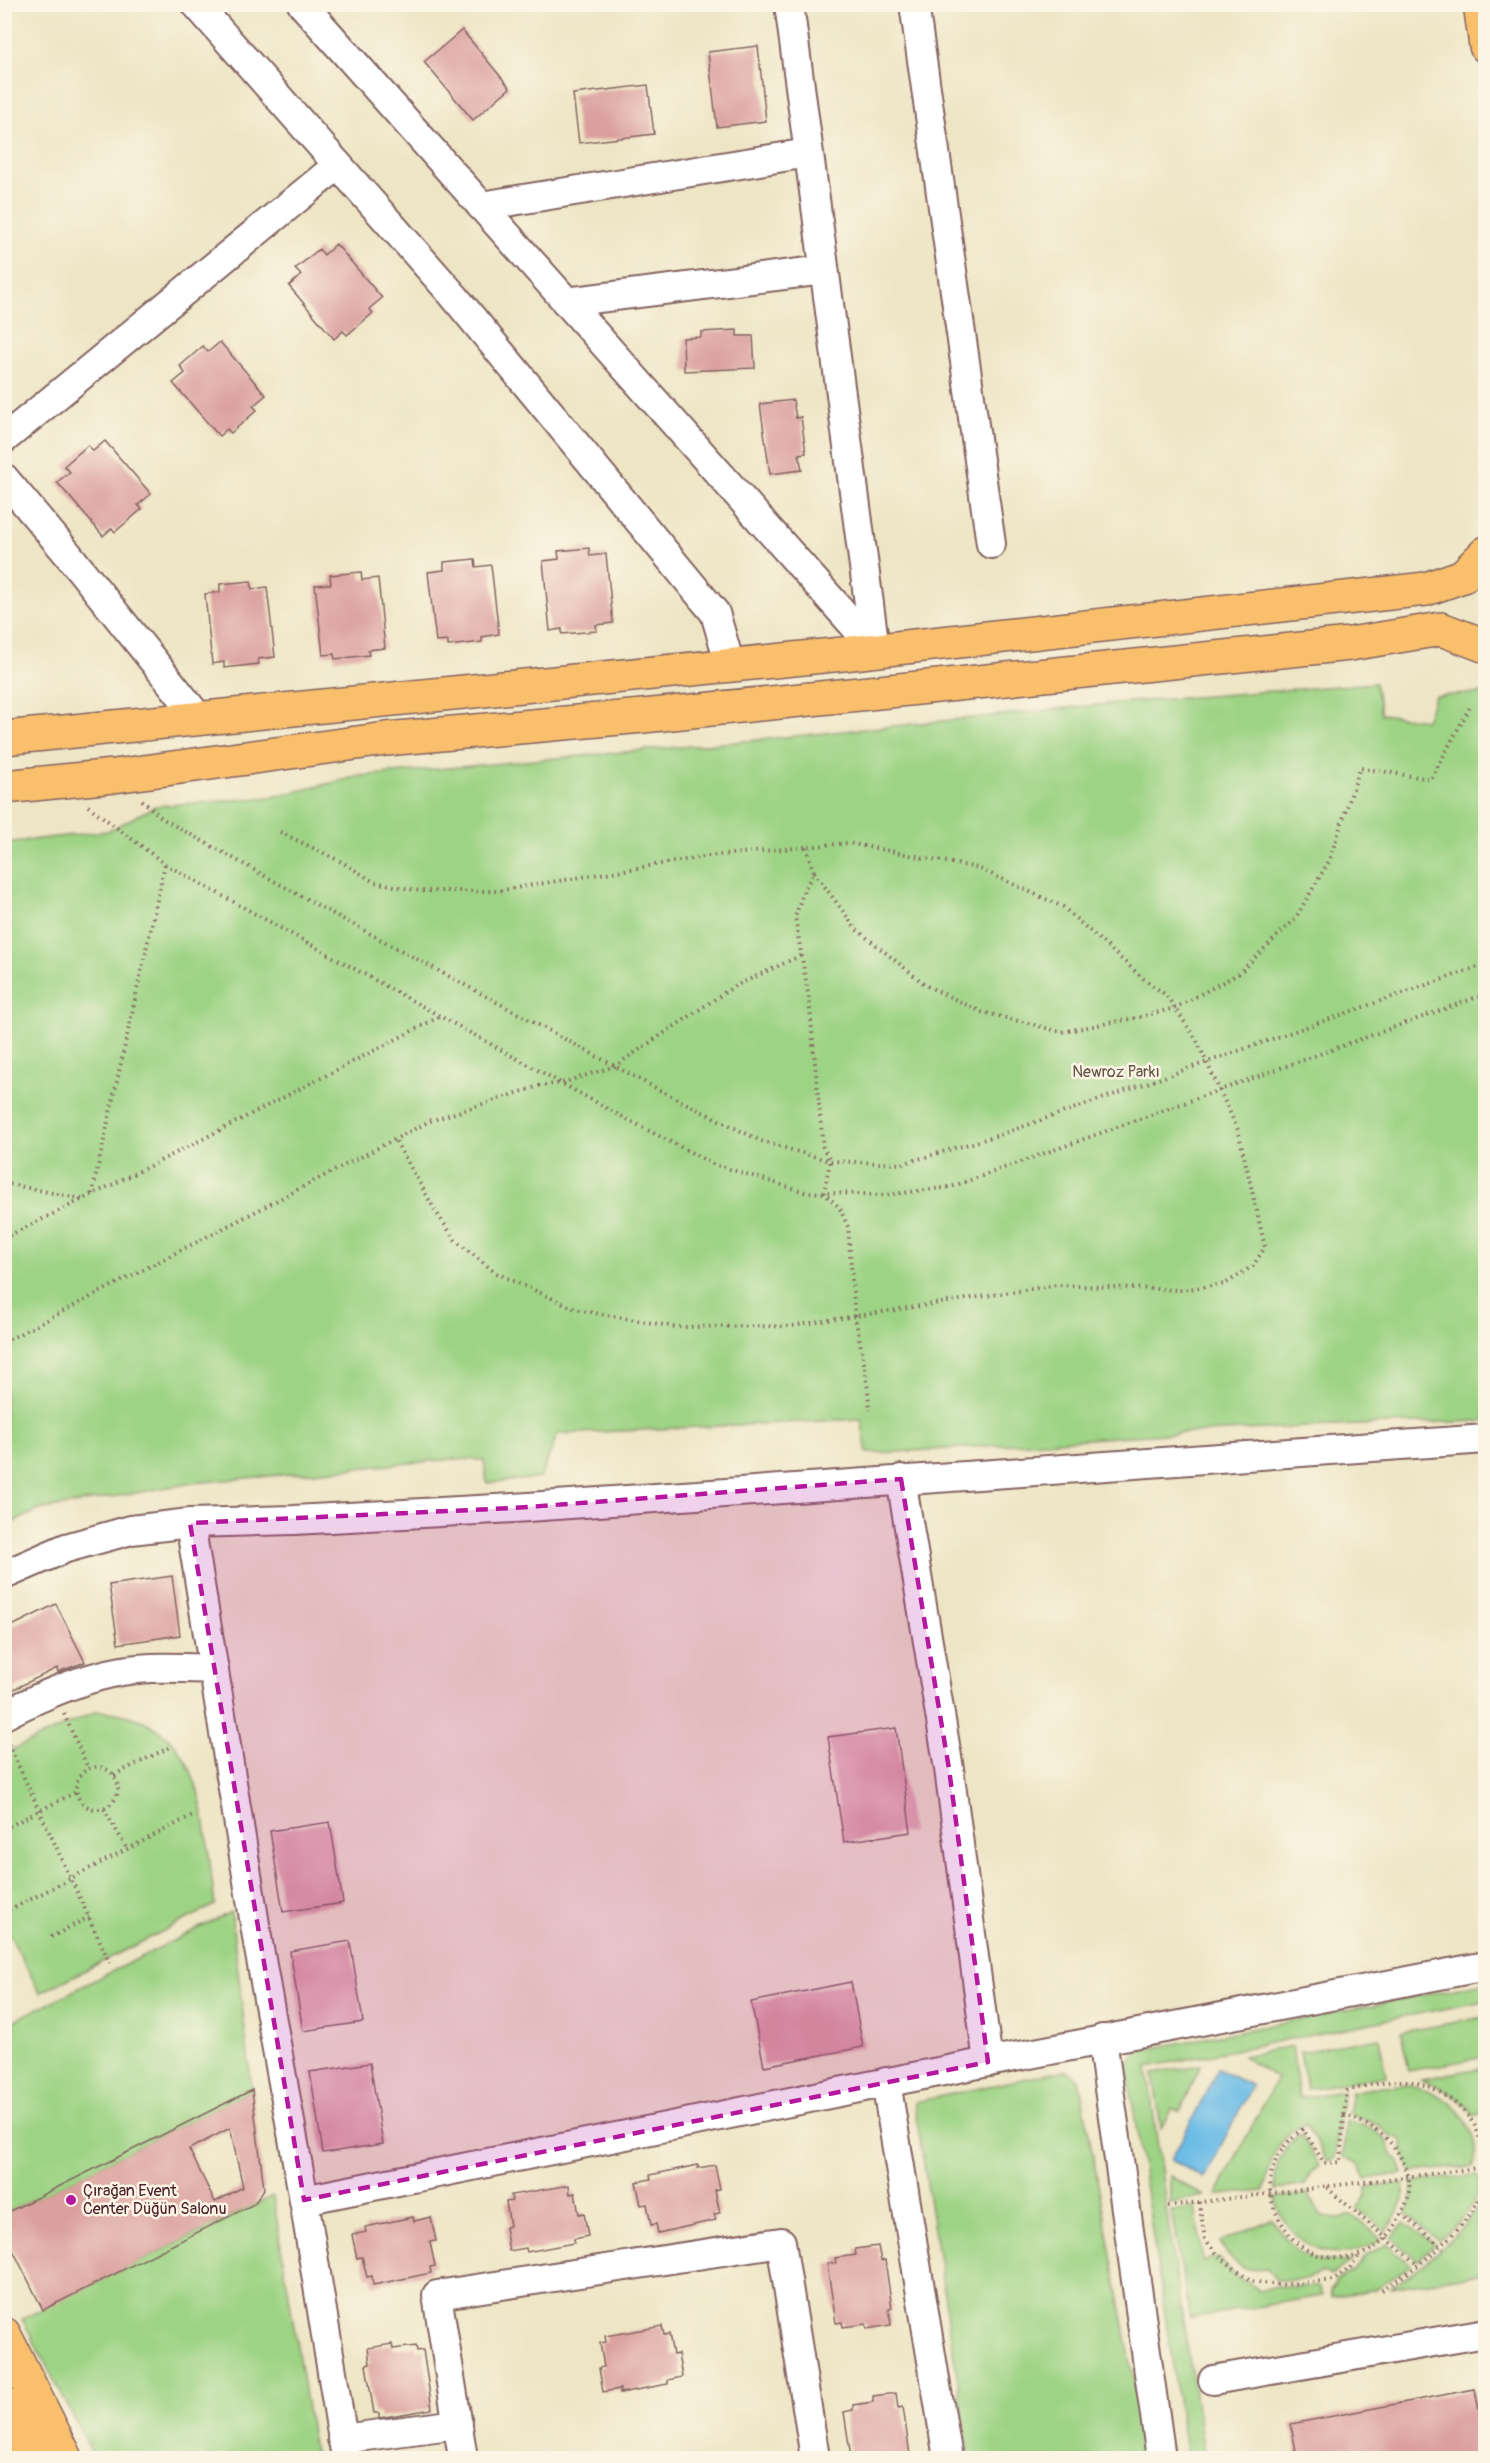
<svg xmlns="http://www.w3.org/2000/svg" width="1490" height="2463" viewBox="0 0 1490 2463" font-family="Pangolin,sans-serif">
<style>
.green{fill:#9dd384;stroke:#747958;stroke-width:1.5}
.water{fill:#6abce6;stroke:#5a6e88;stroke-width:1.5}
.building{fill:#dba09e;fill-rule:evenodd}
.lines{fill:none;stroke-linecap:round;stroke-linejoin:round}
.minor-casing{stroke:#836461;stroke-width:32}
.major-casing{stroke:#836461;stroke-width:36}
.highway-casing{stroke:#836461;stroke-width:36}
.path{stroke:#836461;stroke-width:4;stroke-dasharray:1.5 4.5;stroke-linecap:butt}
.minor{stroke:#fff;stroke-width:28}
.major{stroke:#f9bf6d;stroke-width:33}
.highway{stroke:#f9bf6d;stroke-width:33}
.marked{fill:#b5179e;fill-opacity:0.2;stroke:#b5179e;stroke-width:4.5;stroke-dasharray:12 8;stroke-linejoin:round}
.poi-dot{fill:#b5179e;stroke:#fcf5e5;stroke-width:2}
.labels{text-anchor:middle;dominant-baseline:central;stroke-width:5;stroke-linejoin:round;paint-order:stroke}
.park-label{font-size:16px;fill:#635546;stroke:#fcf5e5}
.poi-label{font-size:16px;fill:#4a1f2b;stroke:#fcf5e5;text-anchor:start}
</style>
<rect width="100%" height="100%" fill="#fcf5e5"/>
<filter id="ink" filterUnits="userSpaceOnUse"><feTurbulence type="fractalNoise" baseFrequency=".0167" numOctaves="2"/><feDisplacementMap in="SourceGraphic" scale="12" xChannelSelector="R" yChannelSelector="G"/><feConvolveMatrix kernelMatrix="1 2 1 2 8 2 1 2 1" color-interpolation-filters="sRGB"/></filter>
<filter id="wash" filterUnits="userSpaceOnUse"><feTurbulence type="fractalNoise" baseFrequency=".008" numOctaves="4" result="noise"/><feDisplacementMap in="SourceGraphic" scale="24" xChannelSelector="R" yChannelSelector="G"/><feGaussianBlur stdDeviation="1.35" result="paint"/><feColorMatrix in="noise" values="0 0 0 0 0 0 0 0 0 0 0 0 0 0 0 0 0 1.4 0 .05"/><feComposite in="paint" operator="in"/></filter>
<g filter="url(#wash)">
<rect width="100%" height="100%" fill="#eee5c5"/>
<g class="green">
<path d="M1375 683 1381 714 1426 720 1435 696 1485 693V1421C1329 1425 1173 1432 1017 1444 967 1447 917 1452 867 1453L861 1419 558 1434 540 1478 487 1483 484 1460 454 1459 192 1483 39 1510 5 1526V843L108 831 156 806 273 797 360 776 746 741 1117 703Z"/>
<path d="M97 1711C209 1716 203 1820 215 1905L40 1993 5 1926V1753Z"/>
<path d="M231 1912 252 2090 5 2214V2025Z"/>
<path d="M1485 1983V2001L1147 2067 1173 2258 1205 2458H1187L1127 2067 1138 2051Z"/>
<path d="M1485 2017V2057L1409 2071 1401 2032Z"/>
<path d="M1379 2038 1386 2076 1307 2089 1300 2052Z"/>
<path d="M1292 2046 1299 2098 1343 2091 1335 2158 1327 2161 1305 2124C1275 2137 1270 2162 1264 2191L1216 2195 1277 2078 1243 2056Z"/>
<path d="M1201 2065 1180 2112 1172 2108 1161 2128 1153 2074Z"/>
<path d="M1485 2067V2112L1473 2116C1462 2097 1442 2088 1422 2079Z"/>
<path d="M1065 2070 1079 2079 1148 2458H970L914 2102Z"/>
<path d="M1382 2086C1393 2086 1406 2084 1416 2087 1453 2095 1481 2127 1474 2166L1411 2172 1403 2150 1404 2145 1400 2138 1392 2137 1380 2126 1348 2113 1352 2092Z"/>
<path d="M1346 2121C1358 2122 1378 2130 1386 2140 1392 2147 1388 2155 1398 2160L1403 2174 1366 2179 1359 2164 1343 2157Z"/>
<path d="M1301 2134 1319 2165 1311 2172 1305 2185 1275 2190C1274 2168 1281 2146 1301 2134Z"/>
<path d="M1476 2175 1480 2179C1480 2206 1457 2225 1439 2241L1407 2214 1412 2198V2182Z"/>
<path d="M1170 2176 1204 2196 1170 2203Z"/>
<path d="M1403 2183C1407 2202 1396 2218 1386 2232L1357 2209 1367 2195V2187Z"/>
<path d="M1308 2194 1321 2215 1334 2219 1352 2215 1381 2239C1338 2269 1286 2247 1275 2197Z"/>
<path d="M273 2196 315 2458H95L22 2319Z"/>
<path d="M1485 2197V2273L1391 2288C1428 2262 1460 2236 1485 2197Z"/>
<path d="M1195 2207 1203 2261 1212 2257 1220 2259 1232 2273 1261 2291 1276 2286 1318 2287 1322 2296 1190 2318 1171 2211Z"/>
<path d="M1272 2219C1295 2255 1308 2264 1352 2261L1331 2276 1324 2272 1304 2279 1276 2280 1267 2269C1241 2272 1232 2265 1220 2242Z"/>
<path d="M1404 2222 1435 2244 1418 2260 1391 2238Z"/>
<path d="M1386 2244 1411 2265 1377 2289 1331 2297 1330 2291 1337 2280 1354 2271 1364 2257Z"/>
</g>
<path class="water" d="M1218 2069 1252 2086 1204 2178 1171 2160Z"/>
<g id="blocks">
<g class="building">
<path d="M462 30 510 88 473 120 424 62Z"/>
<path d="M758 46 766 121 717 127 708 52Z"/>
<path d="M648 85 654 134 579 143 573 94Z"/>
<path d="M336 244 382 298 369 309 373 313 347 335 343 331 334 339 289 286 301 275 295 269 319 249 324 255Z"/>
<path d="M737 330V336H753L755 368 684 371 683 338 701 337V332Z"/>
<path d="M220 342 266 395 253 406 257 410 231 433 227 429 219 436 173 383 185 373 180 366 203 346 208 352Z"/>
<path d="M793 400 796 418 801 417 806 453 799 454 802 470 770 474 760 404Z"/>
<path d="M105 441 151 494 138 505 142 509 115 532 112 528 103 536 57 482 70 472 64 466 88 445 93 451Z"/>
<path d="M589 548 590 556 606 554 613 623 596 625 597 631 562 634V629L550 631 543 561 559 559 558 551Z"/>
<path d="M475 559 476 567 491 565 499 634 482 637V642L448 646V641L436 642 428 572 444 570V562Z"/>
<path d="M361 572 362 580 378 578 385 648 368 650 369 655 335 659 334 654 323 655 315 585 331 584 330 575Z"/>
<path d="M251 581 252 589 267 587 275 657 258 659 259 664 224 668V662L212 664 205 594 220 592V584Z"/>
<path d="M172 1576 180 1635 118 1644 109 1585Z"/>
<path d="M56 1604 85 1662 58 1672 57 1668 4 1694V1630Z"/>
<path d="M896 1728 911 1832 844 1842 828 1737Z"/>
<path d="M330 1822 343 1903 283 1912 270 1831Z"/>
<path d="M350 1941 363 2022 303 2031 290 1951Z"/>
<path d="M851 1982 863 2047 764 2066 751 2002Z"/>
<path d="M370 2063 383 2144 323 2153 310 2072Z"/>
<path d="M252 2090 264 2189 254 2204 43 2310 4 2232V2214ZM230 2128 243 2187 215 2202 189 2149Z"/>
<path d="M698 2165V2168L715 2165 720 2189 715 2190 720 2213 714 2214 716 2220 658 2233 656 2224 651 2225 647 2204 641 2205 636 2182 651 2179 650 2175Z"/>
<path d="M569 2185 570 2194 575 2193 579 2214 584 2213 588 2236 574 2239V2243L527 2252 526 2248 509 2251 505 2227 510 2226 506 2202 512 2201 511 2195Z"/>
<path d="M413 2217 414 2221 431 2217 436 2241 430 2242 435 2266 430 2267 431 2273 373 2285 372 2276 367 2277 362 2257 357 2258 352 2235 366 2232 365 2227Z"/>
<path d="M878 2246 881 2261 885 2260 892 2308 889 2309 891 2325 867 2329 866 2324 843 2327 842 2322 836 2323 827 2264 836 2263 835 2258 856 2255 855 2249Z"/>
<path d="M662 2326 664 2335 669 2334 673 2355 678 2354 682 2377 668 2380V2384L620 2393V2389L603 2392 599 2368 604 2367 600 2343 606 2342 605 2336Z"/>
<path d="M392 2344 393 2349 416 2346 417 2351 423 2350 432 2409 379 2418V2413H374L366 2365 370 2364 368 2348Z"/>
<path d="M1475 2389 1485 2441V2458H1297L1291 2424Z"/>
<path d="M896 2393 898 2408 903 2407 910 2455 906 2456V2458H851L844 2412 853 2410V2405L873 2402V2396Z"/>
</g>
</g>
</g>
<g filter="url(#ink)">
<use href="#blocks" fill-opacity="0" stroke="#836461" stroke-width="1.5"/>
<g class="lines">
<defs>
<g id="minor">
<path d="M196 4 453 295 715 613 730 665"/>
<path d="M302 4 875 649"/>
<path d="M789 4 875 649"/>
<path d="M914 4 991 544"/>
<path d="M481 206 808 153"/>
<path d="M566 302 824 270"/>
<path d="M4 439 338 165"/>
<path d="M4 478 67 553 199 718"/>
<path d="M901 1479 949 1769 988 2062"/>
<path d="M190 1523 258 1943 304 2200 346 2458"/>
<path d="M4 1575 66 1548 131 1530 190 1523 294 1520 514 1508 1486 1439"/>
<path d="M4 1715C41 1696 81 1678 122 1671 152 1666 184 1668 214 1669"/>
<path d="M1102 2039 1161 2458"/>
<path d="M886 2082 948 2458"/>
<path d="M304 2200 988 2062 1486 1966"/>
<path d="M1213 2380 1486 2333"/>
<path d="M342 2439 458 2424"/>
<path d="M463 2458 437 2295 781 2242 815 2458"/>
</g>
<g id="major">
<path d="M4 738 843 654 1426 589 1463 576 1486 553"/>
<path d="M4 787 114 776 386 739 643 716 1350 644 1441 629 1486 646"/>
<path d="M4 2334 66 2458"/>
<path d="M4 2404 32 2458"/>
</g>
<path id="highway" d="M1480 4 1486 46"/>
</defs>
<use href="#minor" class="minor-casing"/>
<use href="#major" class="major-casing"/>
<use href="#highway" class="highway-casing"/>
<g class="path">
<path d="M142 800 163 819 317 905 661 1091 761 1141 830 1161 902 1164 999 1135 1486 964"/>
<path d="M88 806 165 864 619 1115 713 1164 805 1192 884 1195 951 1187 1486 994"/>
<path d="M280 832 342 862 374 882 420 891H497L709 856 848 843 978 868 1063 907 1146 981 1166 995 1196 1039 1238 1130 1265 1247 1253 1266 1225 1284 1181 1290 1057 1285 791 1326 675 1327 578 1310 496 1273 456 1241 436 1212 395 1140"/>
<path d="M806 847 814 872 804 890 795 917 809 999 823 1147 830 1161 824 1193 839 1207 848 1227 855 1317 866 1373 870 1410"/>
<path d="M814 872 856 929 927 986 982 1012 1062 1032 1140 1017 1175 1008 1238 974 1295 919 1329 861 1360 768 1431 779 1471 705"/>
<path d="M4 1183 82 1199"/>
<path d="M92 1194 165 864"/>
<path d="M4 1238 168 1157 441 1016"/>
<path d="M4 1342 430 1121 539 1086 562 1083 615 1066 733 987 802 955"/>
<path d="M64 1714 88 1768"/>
<path d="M6 1739 110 1963"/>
<circle cx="97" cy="1788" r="21"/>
<path d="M114 1775 170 1747"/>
<path d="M104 1809 127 1849"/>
<path d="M4 1829 76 1792"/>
<path d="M4 1913 193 1815"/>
<path d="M51 1937 89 1917"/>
<path d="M1344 2115C1375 2125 1398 2142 1408 2175 1413 2194 1404 2211 1394 2227 1374 2261 1326 2269 1296 2242 1291 2238 1288 2232 1285 2228 1259 2192 1268 2154 1303 2129L1324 2163 1340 2162Z"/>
<path d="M1344 2115 1347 2091C1364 2086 1382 2082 1401 2081 1426 2080 1457 2100 1471 2120 1478 2129 1480 2139 1483 2150 1485 2160 1488 2181 1483 2191 1463 2235 1419 2266 1379 2292"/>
<path d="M1327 2188 1418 2265"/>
<path d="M1199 2202 1205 2239 1218 2255 1250 2281 1279 2285 1334 2280 1350 2268 1358 2257"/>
<path d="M1168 2206 1486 2167"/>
<path d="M1402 2214 1444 2249"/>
</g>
<use href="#minor" class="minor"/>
<use href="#major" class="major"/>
<use href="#highway" class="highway"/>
</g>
</g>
<path class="marked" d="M901 1479 949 1769 988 2062 304 2200 190 1523 514 1508Z"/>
<circle class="poi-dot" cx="71" cy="2200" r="6"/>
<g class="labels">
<g class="park-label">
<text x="1116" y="1072">Newroz Parkı</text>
</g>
<g class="poi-label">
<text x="83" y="2191">Çırağan Event<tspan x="83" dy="18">Center Düğün Salonu</tspan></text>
</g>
</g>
<rect width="1490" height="2463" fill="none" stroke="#fcf5e5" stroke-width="24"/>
</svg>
